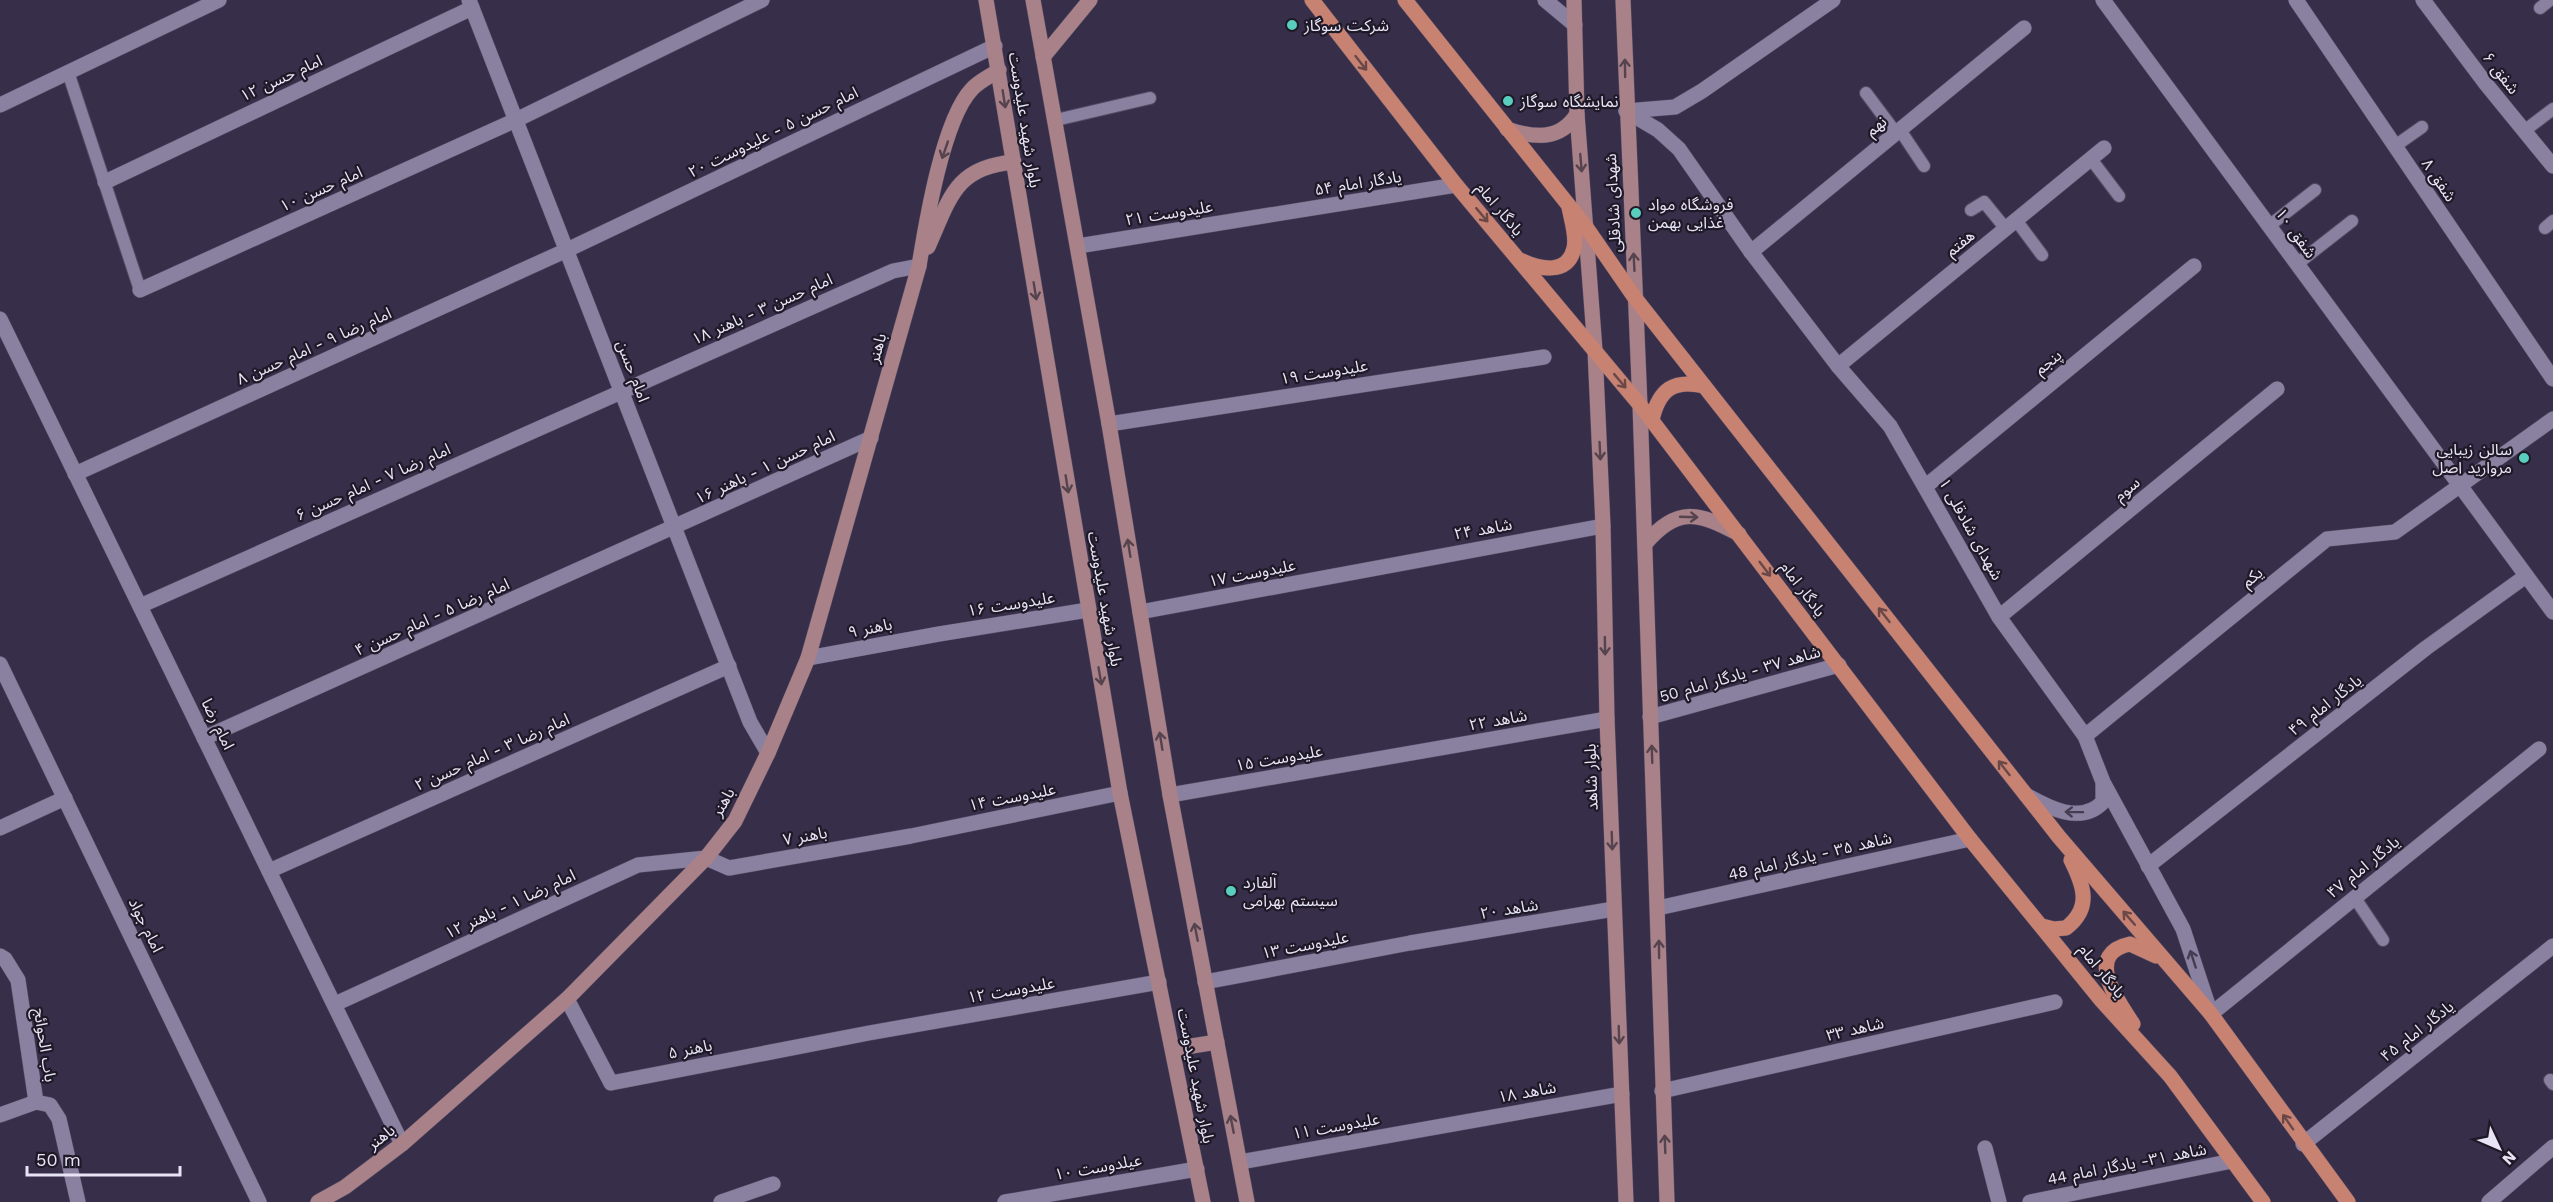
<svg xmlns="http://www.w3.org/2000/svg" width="2553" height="1202" viewBox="0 0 2553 1202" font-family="'Work Sans','Noto Sans Arabic',sans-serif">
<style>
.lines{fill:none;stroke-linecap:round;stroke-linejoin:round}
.lane-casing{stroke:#534b62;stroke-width:14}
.street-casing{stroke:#534b62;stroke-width:16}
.secondary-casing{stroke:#534b62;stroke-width:16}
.primary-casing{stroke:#534b62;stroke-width:16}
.lane{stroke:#8a80a0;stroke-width:12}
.street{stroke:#8a80a0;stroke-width:15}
.secondary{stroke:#a98189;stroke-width:15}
.primary{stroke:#c88272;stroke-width:15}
.oneway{stroke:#6a4848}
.oneway2{stroke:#55434e}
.oneway3{stroke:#433d51}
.poi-dot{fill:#59cebe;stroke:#1d1926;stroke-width:2}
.labels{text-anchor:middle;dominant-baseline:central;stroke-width:4.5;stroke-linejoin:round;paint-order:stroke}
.poi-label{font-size:16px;fill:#e8e3f5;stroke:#1d1926;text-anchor:start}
.street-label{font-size:16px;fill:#e8e3f5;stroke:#1d1926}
</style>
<rect width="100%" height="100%" fill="#372e4a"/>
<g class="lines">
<defs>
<g id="lane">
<path d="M2540 8 2550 0"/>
<path d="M68 72 140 290"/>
<path d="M1866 93 1896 133"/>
<path d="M1056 120 1150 98"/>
<path d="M1900 130 1924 166"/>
<path d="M2524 131 2553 109"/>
<path d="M2395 146 2422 127"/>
<path d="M2091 159 2119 196"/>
<path d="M1971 210 1984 202 2006 229"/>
<path d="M2016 220 2042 255"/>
<path d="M2269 226 2315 190"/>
<path d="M2545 228 2553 221"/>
<path d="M2297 264 2352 221"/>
<path d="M2355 898 2383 940"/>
<path d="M2550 1080 2553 1084"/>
</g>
<g id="street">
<path d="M469 0 750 722 768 753"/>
<path d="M1545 0 1575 25"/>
<path d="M2103 0 2553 612"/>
<path d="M2296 0 2553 379"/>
<path d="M2423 0 2486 84 2553 166"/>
<path d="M0 105 219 0"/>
<path d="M1626 111 1658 130 1679 149 1751 252 1838 366 1890 426 1999 617 2085 736 2103 782 2183 929 2211 1014 2539 749"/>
<path d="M1626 111 1675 107 1702 91 1833 0"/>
<path d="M105 182 472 8"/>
<path d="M1078 246 1456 185"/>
<path d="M1751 252 2024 28"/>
<path d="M140 290 516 120 762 0"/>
<path d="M0 319 402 1144"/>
<path d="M1838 366 2104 148"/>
<path d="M1109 424 1544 357"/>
<path d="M75 474 567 250 995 46"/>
<path d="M1926 486 2194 266"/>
<path d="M140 606 893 271 919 266"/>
<path d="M1140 612 1603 526"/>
<path d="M1999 617 2277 389"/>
<path d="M808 658 939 634 1088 610"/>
<path d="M0 664 259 1202"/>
<path d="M1650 717 1839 665"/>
<path d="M2085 736 2327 539 2395 532 2553 419"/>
<path d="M204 738 871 438"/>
<path d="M1170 795 1607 719"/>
<path d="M2026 795C2049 808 2081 825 2103 802V785"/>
<path d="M0 828 65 798"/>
<path d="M2148 866 2426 648 2526 576"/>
<path d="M269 871 729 666"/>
<path d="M1658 908 1970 839"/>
<path d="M0 956 5 959 18 980 36 1102 50 1105 59 1119 78 1202"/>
<path d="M1205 982 1410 943 1614 909"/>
<path d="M567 999 611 1083 869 1033 1159 982"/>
<path d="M335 1004 638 865 706 858 729 868 911 836 1120 793"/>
<path d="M1662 1091 2055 1002"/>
<path d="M0 1115 36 1102"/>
<path d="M2303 1144 2553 946"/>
<path d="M1985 1148 1999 1202"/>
<path d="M1240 1162 1622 1094"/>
<path d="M721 1202 773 1184"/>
<path d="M1005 1202 1197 1169"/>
<path d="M2030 1202 2232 1161"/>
<path d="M2489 1202 2553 1147"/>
</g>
<g id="secondary">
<path d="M986 0 1120 793 1203 1202"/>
<path d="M1033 0 1109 424 1170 795 1247 1202"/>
<path d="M1574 0 1577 114 1595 350 1603 526 1607 719 1626 1202"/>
<path d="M1623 0 1640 405 1667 1202"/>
<path d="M1043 57 1090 0"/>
<path d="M1507 129C1534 138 1560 141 1577 114"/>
<path d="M928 247C950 198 955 167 1014 162"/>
<path d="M1645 544C1677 506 1698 512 1739 534"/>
<path d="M1173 1049 1217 1042"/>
<path d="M318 1202 345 1187 402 1144 567 999 706 858 735 821 768 753 808 658 919 266C926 223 943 119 972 89 979 81 991 76 999 70"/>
</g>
<g id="primary">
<path d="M1312 0 1456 185 1640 405 1970 839 2101 1000 2170 1076 2263 1202"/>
<path d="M1405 0 1586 227 1635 298 2059 837 2211 1014 2348 1202"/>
<path d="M1520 260C1539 269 1568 276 1574 248 1577 236 1571 219 1569 207"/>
<path d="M1652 420C1659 389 1674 379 1704 386"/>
<path d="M2042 926 2054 929 2066 928C2092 908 2084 886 2071 860"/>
<path d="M2133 1024C2118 1001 2083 954 2130 944L2156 956"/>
</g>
</defs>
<use href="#lane" class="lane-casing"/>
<use href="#street" class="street-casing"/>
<use href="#secondary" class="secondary-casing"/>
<use href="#primary" class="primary-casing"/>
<use href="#lane" class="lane"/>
<use href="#street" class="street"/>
<use href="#secondary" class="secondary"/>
<use href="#primary" class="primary"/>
</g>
<defs><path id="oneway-shaft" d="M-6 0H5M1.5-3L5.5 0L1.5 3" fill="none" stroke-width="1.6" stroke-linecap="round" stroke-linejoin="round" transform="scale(1.5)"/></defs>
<g class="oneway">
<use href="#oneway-shaft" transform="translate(1361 63) rotate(52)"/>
<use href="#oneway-shaft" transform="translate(1482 215) rotate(50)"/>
<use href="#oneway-shaft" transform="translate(1620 381) rotate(50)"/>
<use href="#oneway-shaft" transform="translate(1765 569) rotate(53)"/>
<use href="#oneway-shaft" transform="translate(1884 615) rotate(-128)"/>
<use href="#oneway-shaft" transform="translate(2004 768) rotate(-128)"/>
<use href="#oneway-shaft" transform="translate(2129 918) rotate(-131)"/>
<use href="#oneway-shaft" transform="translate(2288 1122) rotate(-125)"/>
</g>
<g class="oneway2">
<use href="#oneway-shaft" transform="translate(1625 68) rotate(-91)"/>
<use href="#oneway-shaft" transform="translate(1004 99) rotate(81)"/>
<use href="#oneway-shaft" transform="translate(945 150) rotate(109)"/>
<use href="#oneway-shaft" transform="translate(1581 163) rotate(85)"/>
<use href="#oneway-shaft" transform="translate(1634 262) rotate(-93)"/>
<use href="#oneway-shaft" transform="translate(1035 291) rotate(81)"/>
<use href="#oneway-shaft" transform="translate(1600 451) rotate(87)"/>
<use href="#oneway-shaft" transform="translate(1067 484) rotate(81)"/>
<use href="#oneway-shaft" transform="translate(1689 517) rotate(2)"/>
<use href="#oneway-shaft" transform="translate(1129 548) rotate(-99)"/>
<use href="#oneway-shaft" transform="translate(1605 646) rotate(89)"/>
<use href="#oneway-shaft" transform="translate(1100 676) rotate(80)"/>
<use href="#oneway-shaft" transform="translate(1161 741) rotate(-99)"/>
<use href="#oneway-shaft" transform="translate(1652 754) rotate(-92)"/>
<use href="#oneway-shaft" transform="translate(1612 841) rotate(88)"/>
<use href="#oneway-shaft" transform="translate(1196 932) rotate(-101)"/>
<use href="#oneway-shaft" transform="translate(1659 949) rotate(-91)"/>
<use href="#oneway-shaft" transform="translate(1619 1035) rotate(88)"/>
<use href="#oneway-shaft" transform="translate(1232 1124) rotate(-101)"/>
<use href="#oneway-shaft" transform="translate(1665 1144) rotate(-92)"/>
</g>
<g class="oneway3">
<use href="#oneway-shaft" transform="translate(2074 812) rotate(-179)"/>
<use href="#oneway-shaft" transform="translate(2193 959) rotate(-108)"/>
</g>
<g class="poi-dot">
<circle cx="1292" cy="25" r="6"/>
<circle cx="1508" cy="101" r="6"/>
<circle cx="1636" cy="213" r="6"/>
<circle cx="2524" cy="458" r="6"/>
<circle cx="1231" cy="891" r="6"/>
</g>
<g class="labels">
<g class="poi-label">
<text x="1304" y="25">شرکت سوگاز</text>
<text x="1520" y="101">نمایشگاه سوگاز</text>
<text x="1648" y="204">فروشگاه مواد<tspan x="1648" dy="18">غذایی بهمن</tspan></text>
<text x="2512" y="449" text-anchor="end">سالن زیبایی<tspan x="2512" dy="18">مروارید اصل</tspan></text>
<text x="1243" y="882">آلفارد<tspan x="1243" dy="18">سیستم بهرامی</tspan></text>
</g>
<g class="street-label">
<text transform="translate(2501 73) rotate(52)">شفق ۶</text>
<text transform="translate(281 78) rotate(-25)">امام حسن ۱۲</text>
<text transform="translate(1025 120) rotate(81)">بلوار شهید علیدوست</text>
<text transform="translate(1876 126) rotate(-39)">نهم</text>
<text transform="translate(773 132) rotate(-26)">امام حسن ۵ - علیدوست ۲۰</text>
<text transform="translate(2439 180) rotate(56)">شفق ۸</text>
<text transform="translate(1358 183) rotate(-9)">یادگار امام ۵۴</text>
<text transform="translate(321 189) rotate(-24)">امام حسن ۱۰</text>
<text transform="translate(1613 203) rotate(-93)">شهدای شادقلی</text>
<text transform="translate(1500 209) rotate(50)">یادگار امام</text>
<text transform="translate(1169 213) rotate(-9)">علیدوست ۲۱</text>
<text transform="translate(2296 233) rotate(54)">شفق ۱۰</text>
<text transform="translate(1960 243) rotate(-39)">هفتم</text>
<text transform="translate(762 309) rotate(-24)">امام حسن ۳ - باهنر ۱۸</text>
<text transform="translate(314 346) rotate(-24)">امام رضا ۹ - امام حسن ۸</text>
<text transform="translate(877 348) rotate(-74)">باهنر</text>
<text transform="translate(2048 362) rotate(-39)">پنجم</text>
<text transform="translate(633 371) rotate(69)">امام حسن</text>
<text transform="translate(1324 372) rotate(-9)">علیدوست ۱۹</text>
<text transform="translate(765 467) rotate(-25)">امام حسن ۱ - باهنر ۱۶</text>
<text transform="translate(373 482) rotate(-24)">امام رضا ۷ - امام حسن ۶</text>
<text transform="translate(2127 489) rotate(-40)">سوم</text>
<text transform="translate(1483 529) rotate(-10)">شاهد ۲۴</text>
<text transform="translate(1971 529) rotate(61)">شهدای شادقلی ۱</text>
<text transform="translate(1252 573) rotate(-11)">علیدوست ۱۷</text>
<text transform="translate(2252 577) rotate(-39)">یکم</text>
<text transform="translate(1803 589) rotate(53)">یادگار امام</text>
<text transform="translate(1105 599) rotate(80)">بلوار شهید علیدوست</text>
<text transform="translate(1011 604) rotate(-9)">علیدوست ۱۶</text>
<text transform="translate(432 617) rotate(-24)">امام رضا ۵ - امام حسن ۴</text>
<text transform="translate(870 628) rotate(-11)">باهنر ۹</text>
<text transform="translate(1740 674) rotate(-16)">شاهد ۳۷ - یادگار امام 50</text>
<text transform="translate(2325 705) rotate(-38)">یادگار امام ۴۹</text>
<text transform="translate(1498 720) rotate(-10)">شاهد ۲۲</text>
<text transform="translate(218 724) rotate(64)">امام رضا</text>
<text transform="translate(492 752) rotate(-24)">امام رضا ۳ - امام حسن ۲</text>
<text transform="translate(1279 758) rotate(-10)">علیدوست ۱۵</text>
<text transform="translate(1591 777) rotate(-92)">بلوار شاهد</text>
<text transform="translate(1012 797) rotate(-11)">علیدوست ۱۴</text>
<text transform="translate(723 802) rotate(-60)">باهنر</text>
<text transform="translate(805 836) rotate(-10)">باهنر ۷</text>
<text transform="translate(1810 856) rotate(-13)">شاهد ۳۵ - یادگار امام 48</text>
<text transform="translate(2363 867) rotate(-39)">یادگار امام ۴۷</text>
<text transform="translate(510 904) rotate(-25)">امام رضا ۱ - باهنر ۱۲</text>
<text transform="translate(1509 909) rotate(-9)">شاهد ۲۰</text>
<text transform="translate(146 925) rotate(64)">امام جواد</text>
<text transform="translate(1305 945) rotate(-11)">علیدوست ۱۳</text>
<text transform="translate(2102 971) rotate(51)">یادگار امام</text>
<text transform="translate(1011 990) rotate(-10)">علیدوست ۱۲</text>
<text transform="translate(1855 1029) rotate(-13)">شاهد ۳۳</text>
<text transform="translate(2417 1031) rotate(-38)">یادگار امام ۴۵</text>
<text transform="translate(45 1045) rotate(81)">باب الحوائج</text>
<text transform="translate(690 1049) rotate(-11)">باهنر ۵</text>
<text transform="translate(1196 1076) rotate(79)">بلوار شهید علیدوست</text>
<text transform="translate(1527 1092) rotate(-10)">شاهد ۱۸</text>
<text transform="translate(1336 1126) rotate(-10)">علیدوست ۱۱</text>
<text transform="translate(381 1137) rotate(-38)">باهنر</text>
<text transform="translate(2127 1164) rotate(-11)">شاهد ۳۱- یادگار امام 44</text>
<text transform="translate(1098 1167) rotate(-10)">عیلدوست ۱۰</text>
</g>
</g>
<g transform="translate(2499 1148) rotate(134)" stroke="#1d1926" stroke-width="4.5" paint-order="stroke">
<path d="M0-4.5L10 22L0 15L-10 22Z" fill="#e8e3f5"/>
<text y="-9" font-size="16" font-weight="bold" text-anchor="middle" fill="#e8e3f5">N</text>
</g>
<path d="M27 1166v9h153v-9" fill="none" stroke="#e8e3f5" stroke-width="3"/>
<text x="36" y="1166" font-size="18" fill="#e8e3f5" stroke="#1d1926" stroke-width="4.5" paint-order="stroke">50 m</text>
</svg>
